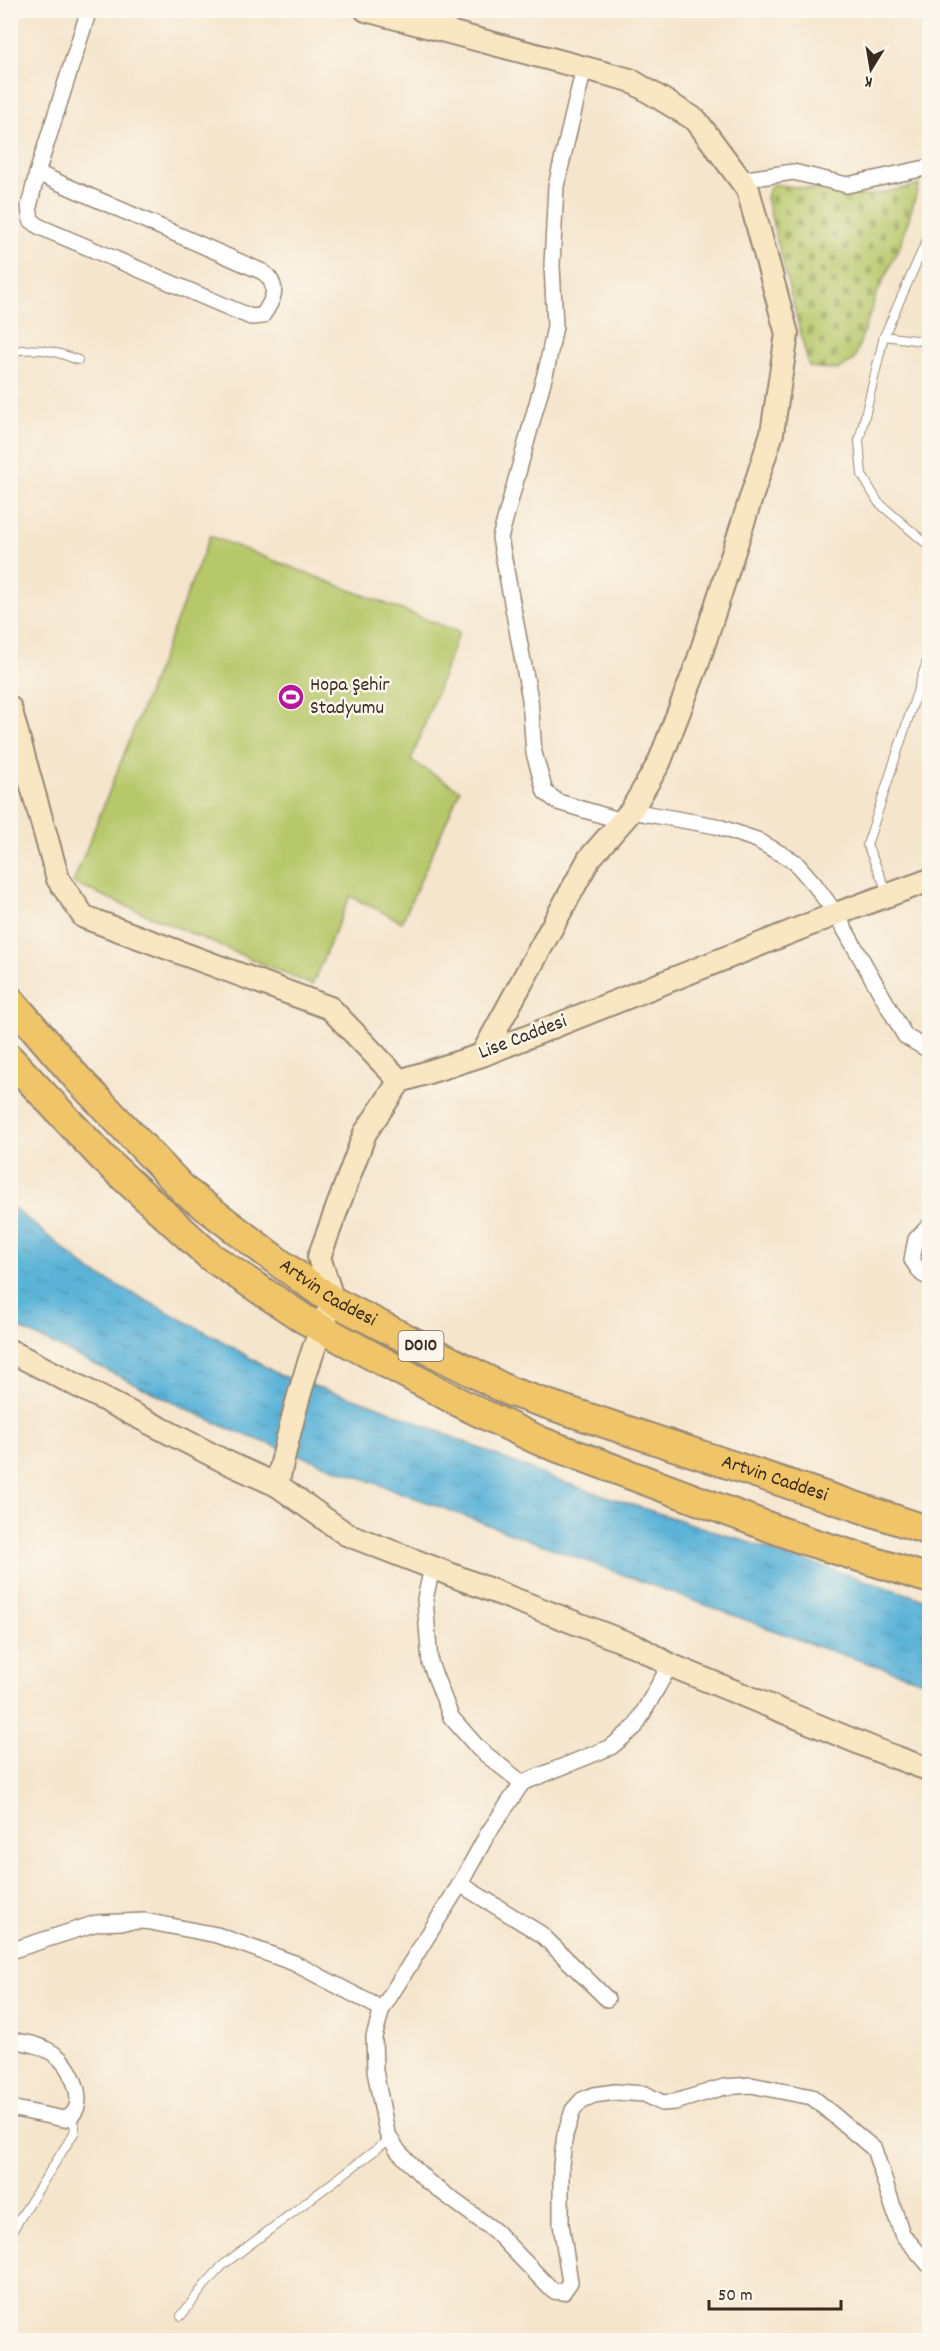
<svg xmlns="http://www.w3.org/2000/svg" width="940" height="2351" viewBox="0 0 940 2351" font-family="Dekko,sans-serif">
<style>
.cemetery{fill:url(#cemetery-stones);stroke:#797944;stroke-width:1.5}
.pitch{fill:#b7c86b;stroke:#797944;stroke-width:1.5}
.water{fill:url(#water-ripples);stroke:#4b6e7b;stroke-width:1.5}
.lines{fill:none;stroke-linecap:round;stroke-linejoin:round}
.lane-casing{stroke:#988876;stroke-width:10}
.street-casing{stroke:#988876;stroke-width:18}
.secondary-casing{stroke:#988876;stroke-width:26}
.highway-casing{stroke:#988876;stroke-width:32}
.lane{stroke:#fff;stroke-width:8}
.street{stroke:#fff;stroke-width:15}
.secondary{stroke:#f9e7c3;stroke-width:22}
.highway{stroke:#f0c469;stroke-width:28}
.labels{text-anchor:middle;dominant-baseline:central;stroke-width:5;stroke-linejoin:round;paint-order:stroke}
.shield{fill:#fbf7ec;stroke:#75685c;stroke-width:1.5}
.shield-label{font-size:18px;font-weight:bold;fill:#3b2a1e}
.poi-label{font-size:20px;fill:#3b2a1e;stroke:#fbf7ec;text-anchor:start}
.street-label{font-size:20px;fill:#3b2a1e;stroke:#fbf7ec}
</style>
<defs>
<pattern id="cemetery-stones" width="16" height="16" patternUnits="userSpaceOnUse" patternTransform="scale(1.5)"><rect width="16" height="16" fill="#b7c86b"/><path d="M2 7V4a2 2 0 0 1 4 0v3zM10 15v-3a2 2 0 0 1 4 0v3z" fill="#96a357"/></pattern>
<pattern id="water-ripples" width="26" height="14" patternUnits="userSpaceOnUse" patternTransform="scale(1.5)"><rect width="26" height="14" fill="#5bb3d8"/><path d="M2 4q2-2 4 0t4 0M15 11q2-2 4 0t4 0" fill="none" stroke="#4c92af"/></pattern>
</defs>
<rect width="100%" height="100%" fill="#fbf7ec"/>
<filter id="ink" filterUnits="userSpaceOnUse"><feTurbulence type="fractalNoise" baseFrequency=".0167" numOctaves="2"/><feDisplacementMap in="SourceGraphic" scale="12" xChannelSelector="R" yChannelSelector="G"/><feConvolveMatrix kernelMatrix="1 2 1 2 8 2 1 2 1" color-interpolation-filters="sRGB"/></filter>
<filter id="wash" filterUnits="userSpaceOnUse"><feTurbulence type="fractalNoise" baseFrequency=".008" numOctaves="4" result="noise"/><feDisplacementMap in="SourceGraphic" scale="24" xChannelSelector="R" yChannelSelector="G"/><feGaussianBlur stdDeviation="1.35" result="paint"/><feColorMatrix in="noise" values="0 0 0 0 0 0 0 0 0 0 0 0 0 0 0 0 0 1.4 0 .05"/><feComposite in="paint" operator="in"/></filter>
<g filter="url(#wash)">
<rect width="100%" height="100%" fill="#f5e5cd"/>
<path class="cemetery" d="M772 184 867 196 919 185 902 241 876 296 854 360 837 370 809 367 766 197Z"/>
<path class="pitch" d="M210 536 459 632 411 761 460 790 402 922 350 896 312 985 73 883Z"/>
<path class="water" d="M10 1205 92 1272 215 1337 279 1375 378 1406 553 1479 929 1601V1683L819 1647 229 1429 11 1324Z"/>
</g>
<g filter="url(#ink)">
<g class="lines">
<defs>
<g id="lane">
<path d="M930 233 884 336 859 441 862 475 878 502 930 547"/>
<path d="M884 336 930 342"/>
<path d="M10 352C35 346 55 351 78 360"/>
<path d="M887 891 867 845 930 652"/>
<path d="M12 2231 74 2133 75 2127 71 2117"/>
<path d="M181 2316 204 2286 223 2265 390 2139"/>
</g>
<g id="street">
<path d="M584 68 556 186 552 265 555 326 547 367 500 538 530 699 534 753 545 792 558 802 622 821"/>
<path d="M37 173 263 272C281 286 273 301 262 316L251 317 40 227 31 220 29 207 37 173 89 10"/>
<path d="M741 180 793 172 847 185 930 167"/>
<path d="M631 811 716 826 757 840 795 862 815 885 836 914 905 1036 930 1051"/>
<path d="M930 1225 916 1239 912 1260 922 1274 930 1278"/>
<path d="M432 1568 425 1599 430 1663 451 1717 479 1749 522 1783"/>
<path d="M460 1884 541 1934 607 1999"/>
<path d="M10 1951 97 1923 145 1921 217 1935 294 1963 382 2009 460 1884 487 1835 522 1783 611 1747 635 1727 670 1665"/>
<path d="M382 2009 374 2037 375 2071 387 2133 398 2151 427 2181 495 2231 553 2291 563 2292 570 2282 561 2224V2165L565 2135 573 2110 582 2100 594 2095 615 2092 645 2094 662 2103 675 2102 724 2087 751 2085 812 2097 874 2149 902 2234 930 2266"/>
<path d="M10 2040C29 2043 43 2045 58 2057 73 2069 91 2111 64 2119L10 2108"/>
</g>
<g id="secondary">
<path d="M366 10 630 80 696 120 748 190 787 334 772 433 697 665 659 763 631 811 589 859 482 1055"/>
<path d="M10 708 58 879 84 917 330 1008 400 1081"/>
<path d="M930 880 836 914 482 1055 400 1081 365 1133 319 1257 333 1301C306 1359 291 1423 277 1485L346 1534 640 1648 670 1665 884 1753 930 1770"/>
<path d="M10 1351 224 1461 277 1485"/>
</g>
<g id="highway">
<path id="s1" d="M10 1000 77 1078 185 1191 281 1264 333 1301 511 1392 930 1531"/>
<path d="M10 1059 104 1159 211 1257 304 1319 464 1405 540 1441 804 1540 930 1579"/>
</g>
</defs>
<use href="#lane" class="lane-casing"/>
<use href="#street" class="street-casing"/>
<use href="#secondary" class="secondary-casing"/>
<use href="#highway" class="highway-casing"/>
<use href="#lane" class="lane"/>
<use href="#street" class="street"/>
<use href="#secondary" class="secondary"/>
<use href="#highway" class="highway"/>
</g>
</g>
<defs>
<symbol id="stadium-disc" viewBox="-11 -11 22 22"><circle r="9.5" fill="#b5179e" stroke="#fbf7ec"/><path d="M0-5a6.5 5 0 1 0 0 10a6.5 5 0 1 0 0-10ZM-3.5-1.8h7v3.6h-7Z" fill="#fff"/></symbol>
</defs>
<g fill-rule="evenodd">
<use href="#stadium-disc" x="276" y="682" width="30" height="30"/>
</g>
<g class="labels">
<rect class="shield" x="398.5" y="1331" width="45" height="30" rx="4.5"/>
<g class="shield-label">
<text x="421" y="1346">D010</text>
</g>
<g class="poi-label">
<text x="310" y="686">Hopa Şehir<tspan x="310" dy="23">Stadyumu</tspan></text>
</g>
<g class="street-label">
<text transform="translate(523 1038) rotate(-21)">Lise Caddesi</text>
<text stroke="none"><textPath href="#s1" startOffset="435">Artvin Caddesi</textPath></text>
<text stroke="none"><textPath href="#s1" startOffset="921">Artvin Caddesi</textPath></text>
</g>
</g>
<rect width="940" height="2351" fill="none" stroke="#fbf7ec" stroke-width="36"/>
<g transform="translate(871 69) rotate(191)" stroke="#fbf7ec" stroke-width="4.5" paint-order="stroke">
<path d="M0-4.5L10 22L0 15L-10 22Z" fill="#3b2a1e"/>
<text y="-9" font-size="16" font-weight="bold" text-anchor="middle" fill="#3b2a1e">K</text>
</g>
<path d="M709 2300v9h132v-9" fill="none" stroke="#3b2a1e" stroke-width="3"/>
<text x="718" y="2300" font-size="18" fill="#3b2a1e" stroke="#fbf7ec" stroke-width="4.5" paint-order="stroke">50 m</text>
</svg>
